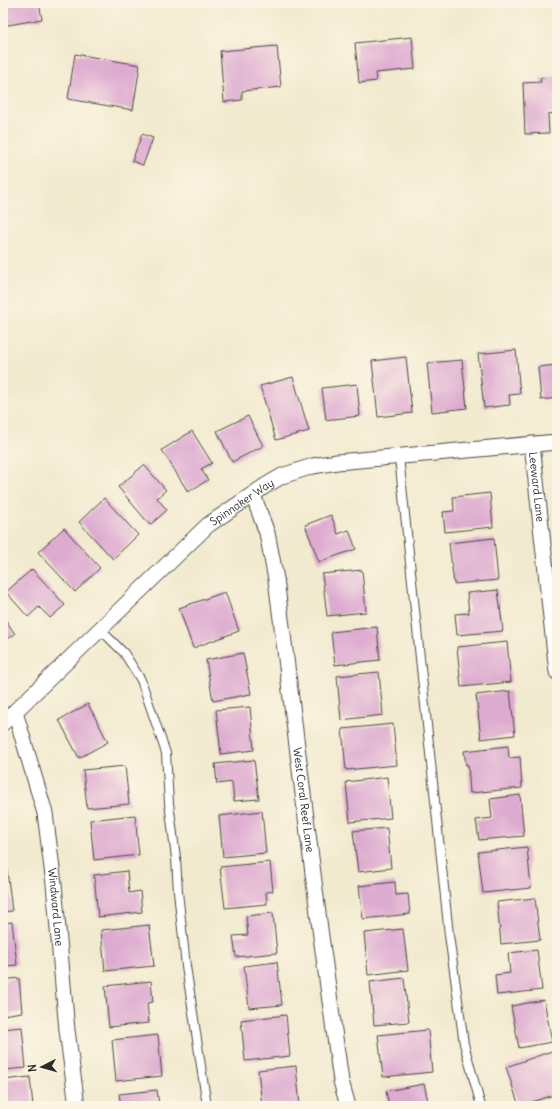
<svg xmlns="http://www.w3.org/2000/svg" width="560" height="1109" viewBox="0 0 560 1109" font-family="Delius,sans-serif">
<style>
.building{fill:#ddaad0}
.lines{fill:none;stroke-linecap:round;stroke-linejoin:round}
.lane-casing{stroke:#494844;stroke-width:10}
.street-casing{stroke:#494844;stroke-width:17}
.lane{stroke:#fff;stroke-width:8}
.street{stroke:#fff;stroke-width:15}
.labels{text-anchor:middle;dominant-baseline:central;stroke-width:4;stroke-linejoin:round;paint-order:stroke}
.street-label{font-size:11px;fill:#2b2b2b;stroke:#fcf5e5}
</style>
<rect width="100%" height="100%" fill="#fcf5e5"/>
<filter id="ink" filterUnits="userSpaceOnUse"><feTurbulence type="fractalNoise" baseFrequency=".025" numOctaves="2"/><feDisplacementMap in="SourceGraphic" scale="8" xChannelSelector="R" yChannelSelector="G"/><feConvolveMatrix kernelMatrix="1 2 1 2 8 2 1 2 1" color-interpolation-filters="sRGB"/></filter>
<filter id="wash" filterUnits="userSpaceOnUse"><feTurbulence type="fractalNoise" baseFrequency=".012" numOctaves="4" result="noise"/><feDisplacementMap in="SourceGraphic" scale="16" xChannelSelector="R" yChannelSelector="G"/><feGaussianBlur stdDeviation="0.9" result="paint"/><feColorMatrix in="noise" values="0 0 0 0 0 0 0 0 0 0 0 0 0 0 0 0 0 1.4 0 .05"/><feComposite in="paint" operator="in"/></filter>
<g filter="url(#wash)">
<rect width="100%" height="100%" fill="#f2eacf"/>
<g id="blocks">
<g class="building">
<path d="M3 3H39L42 19 3 26Z"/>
<path d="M412 37 415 69 375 73 376 81 359 83 355 43Z"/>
<path d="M277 46 281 87 242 91V100L224 102 220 51Z"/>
<path d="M75 54 140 65 133 110 68 99Z"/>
<path d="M557 77V113L548 114 549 133 525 134 523 83 541 82 540 78Z"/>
<path d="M142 134 153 138 143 165 132 161Z"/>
<path d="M516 350 520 394 509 395 510 405 484 408 478 354Z"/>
<path d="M406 357 412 413 378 417 372 361Z"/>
<path d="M462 360 467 408 432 412 427 363Z"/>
<path d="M557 365V398L541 400 538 367Z"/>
<path d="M293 377 309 431 276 440 260 386Z"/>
<path d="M357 384 360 416 326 420 322 388Z"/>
<path d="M248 416 263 446 232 462 217 431Z"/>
<path d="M192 431 212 463 201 469 208 480 188 492 162 450Z"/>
<path d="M144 465 166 490 157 498 167 510 150 525 118 487Z"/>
<path d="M490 493 493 527 445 532 443 512 454 511 453 497Z"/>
<path d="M104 498 138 535 113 559 79 522Z"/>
<path d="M331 515 338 534 349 530 356 549 319 562 305 525Z"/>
<path d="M64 528 100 568 75 592 38 552Z"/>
<path d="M494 538 498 580 454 584 449 543Z"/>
<path d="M32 569 65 605 50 618 39 607 28 617 6 592Z"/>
<path d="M362 570 366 612 327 616 322 574Z"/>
<path d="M498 590 503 631 457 635 455 614 469 613 467 593Z"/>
<path d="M225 592 239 631 193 648 179 608Z"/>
<path d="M3 616 15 634 3 642Z"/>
<path d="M377 627 380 660 335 665 331 632Z"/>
<path d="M507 642 511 682 461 687 457 647Z"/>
<path d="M243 653 251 694 213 701 206 660Z"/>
<path d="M379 672 383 715 341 720 337 676Z"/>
<path d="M510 691 515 735 481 739 476 695Z"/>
<path d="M88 704 108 742 79 758 59 720Z"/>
<path d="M250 707 254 750 221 754 216 710Z"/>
<path d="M393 724 397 765 346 770 342 729Z"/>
<path d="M508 746 509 758 520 757 522 788 470 793 468 765H466L464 751Z"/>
<path d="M254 760 259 799 234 801 232 782 217 784 215 764Z"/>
<path d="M125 766 129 804 87 808 83 770Z"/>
<path d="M387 777 391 818 350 822 346 782Z"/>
<path d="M520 795 524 836 479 840 476 820 492 818 490 799Z"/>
<path d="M262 811 266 853 223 857 219 816Z"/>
<path d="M135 815 139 855 94 860 90 820Z"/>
<path d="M387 828 391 868 358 872 353 831Z"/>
<path d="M527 847 531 888 483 893 478 852Z"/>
<path d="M270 862 273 891 266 892 267 904 225 908 220 867Z"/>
<path d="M3 870H7L12 911 3 912Z"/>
<path d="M127 871 129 893 140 891 142 912 98 917 94 875Z"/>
<path d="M395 882 396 895 408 894 410 914 363 919 359 886Z"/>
<path d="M535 898 540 940 501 944 497 902Z"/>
<path d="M273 913 277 953 236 957 233 936 248 935 246 916Z"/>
<path d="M12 922 17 965 3 966V923Z"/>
<path d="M149 925 154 966 105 971 101 930Z"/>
<path d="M403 929 408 970 368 975 364 933Z"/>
<path d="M537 950 542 990 497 995 495 975 510 973 508 953Z"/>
<path d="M277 962 282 1005 249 1008 244 966Z"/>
<path d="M19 978 22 1012 3 1015V980Z"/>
<path d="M404 978 409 1022 374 1025 370 982Z"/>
<path d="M151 981 153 1002 147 1003 149 1023 109 1027 105 986Z"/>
<path d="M544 1000 552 1042 519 1048 511 1006Z"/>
<path d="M286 1015 290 1056 245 1061 241 1020Z"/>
<path d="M22 1027 26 1068 3 1070V1029Z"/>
<path d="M428 1030 432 1072 383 1077 378 1035Z"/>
<path d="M158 1035 162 1076 116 1081 112 1040Z"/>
<path d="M552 1051 557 1067V1094L519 1106 506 1067Z"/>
<path d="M296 1066 300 1106H262L258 1070Z"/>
<path d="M30 1077 33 1106H3V1080Z"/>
<path d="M424 1084 429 1106H389L386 1091Z"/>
<path d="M157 1090 159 1106H121L119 1094Z"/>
</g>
</g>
</g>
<g filter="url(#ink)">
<use href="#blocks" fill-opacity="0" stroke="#494844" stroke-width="1"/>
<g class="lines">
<defs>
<g id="lane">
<path d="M399 457 449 935 464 1044 481 1106"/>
<path d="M100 629 124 653 141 680 166 753 169 803 176 858 178 892 186 966 207 1106"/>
</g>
<g id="street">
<path id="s1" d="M532 444 557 672"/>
<path id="s2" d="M253 495 267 533 276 579 320 929 341 1081 348 1106"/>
<path id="s3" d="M15 712 45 813 54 884 67 1030 77 1106"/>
<path id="s4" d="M3 723 208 525 265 486 282 476 313 466 337 462 557 442"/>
</g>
</defs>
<use href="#lane" class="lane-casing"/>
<use href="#street" class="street-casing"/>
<use href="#lane" class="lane"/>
<use href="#street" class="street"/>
</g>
</g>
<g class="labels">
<g class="street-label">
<text stroke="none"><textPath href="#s1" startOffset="43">Leeward Lane</textPath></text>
<text stroke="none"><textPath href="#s4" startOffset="326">Spinnaker Way</textPath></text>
<text stroke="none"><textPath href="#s2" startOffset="310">West Coral Reef Lane</textPath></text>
<text stroke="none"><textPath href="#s3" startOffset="200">Windward Lane</textPath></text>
</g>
</g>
<rect width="560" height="1109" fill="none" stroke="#fcf5e5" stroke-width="16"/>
<g transform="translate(42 1067) rotate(264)" stroke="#fcf5e5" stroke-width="3" paint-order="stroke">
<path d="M0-3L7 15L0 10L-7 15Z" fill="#2b2b2b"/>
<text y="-6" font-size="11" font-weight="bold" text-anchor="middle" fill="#2b2b2b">N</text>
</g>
</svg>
